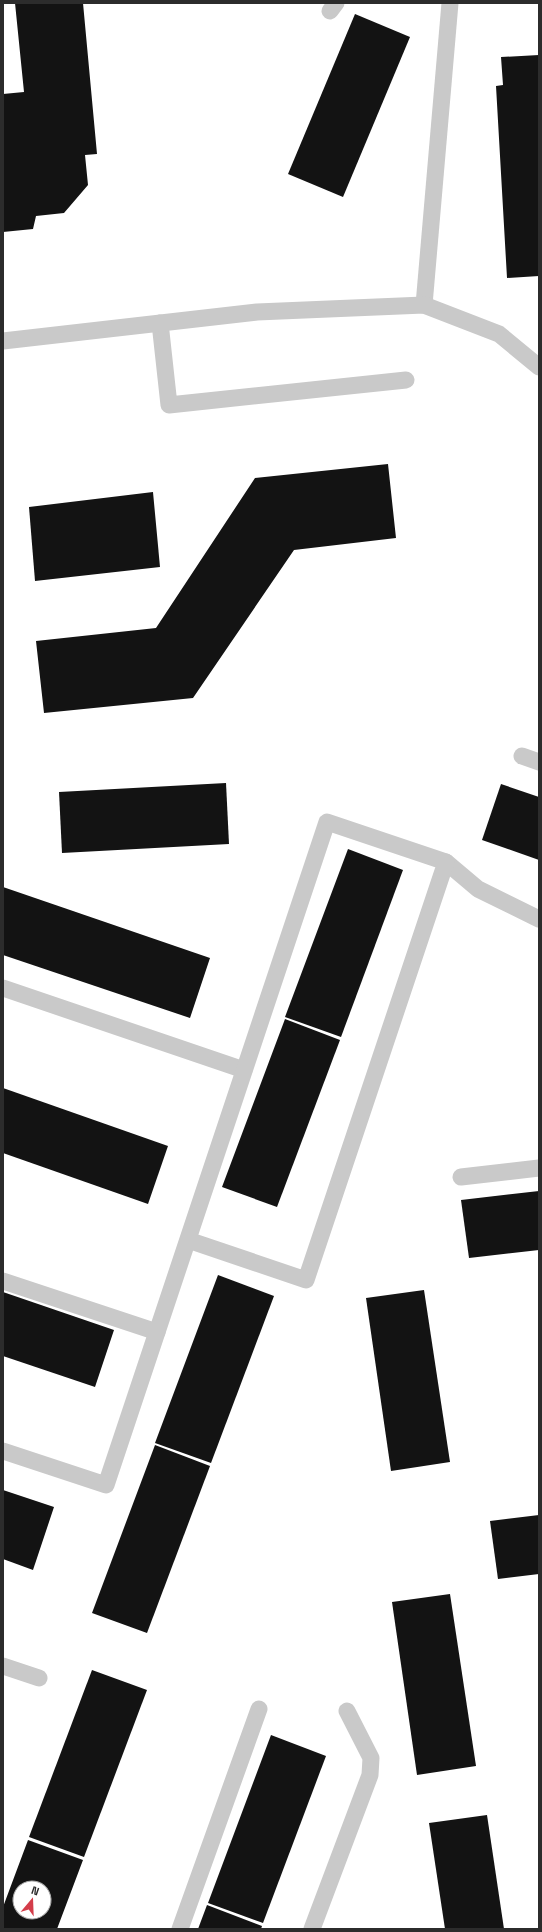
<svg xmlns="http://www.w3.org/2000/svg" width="542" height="1932" viewBox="0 0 542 1932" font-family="'Space Grotesk',sans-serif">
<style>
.building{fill:#131313;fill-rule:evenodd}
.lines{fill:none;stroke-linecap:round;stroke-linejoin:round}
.lane{stroke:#c9c9c9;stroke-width:17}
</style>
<rect width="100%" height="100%" fill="#fff"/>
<g class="building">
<path d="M15 3H83L97 154 85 155 88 185 64 213 36 216 33 229 3 232V94L24 92Z"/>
<path d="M355 14 410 37 343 197 288 174Z"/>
<path d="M539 55V276L507 278 496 86 503 85 501 57Z"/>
<path d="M388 464 396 538 294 550 193 698 44 713 36 641 156 628 255 478Z"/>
<path d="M153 492 160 567 35 581 29 507Z"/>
<path d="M226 783 229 844 62 853 59 792Z"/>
<path d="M501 784 539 797V860L482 840Z"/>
<path d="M348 849 403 870 341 1037 285 1017Z"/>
<path d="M3 887 210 958 190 1018 3 955Z"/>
<path d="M285 1019 340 1040 277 1207 222 1187Z"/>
<path d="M3 1088 168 1146 148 1204 3 1153Z"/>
<path d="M539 1191V1250L469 1258 461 1200Z"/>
<path d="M218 1275 274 1296 211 1463 155 1443Z"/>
<path d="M424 1290 450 1462 391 1471 366 1298Z"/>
<path d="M3 1292 114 1330 95 1387 3 1356Z"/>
<path d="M155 1445 210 1466 147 1633 92 1613Z"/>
<path d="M3 1490 54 1507 33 1570 3 1559Z"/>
<path d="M539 1515V1574L498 1579 490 1521Z"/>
<path d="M450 1594 476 1766 417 1775 392 1602Z"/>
<path d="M92 1670 147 1690 84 1857 29 1837Z"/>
<path d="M271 1735 326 1756 263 1923 208 1903Z"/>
<path d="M487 1815 504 1929H445L429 1823Z"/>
<path d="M28 1840 83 1860 57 1929H3V1907ZM20 1888H44V1912H20Z"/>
<path d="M207 1905 262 1926 261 1929H198Z"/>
</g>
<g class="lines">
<g class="lane">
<path d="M330 11 336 3"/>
<path d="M424 305 450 3"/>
<path d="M160 323 169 405 406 380"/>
<path d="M3 341 257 312 424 305 499 334 539 367"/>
<path d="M522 756 539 762"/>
<path d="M446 862 478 889 539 919"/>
<path d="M3 988 244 1070"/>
<path d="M461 1177 539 1168"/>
<path d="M3 1281 157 1332"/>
<path d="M3 1451 106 1485 327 822 446 862 306 1280 188 1240"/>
<path d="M3 1666 39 1678"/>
<path d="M180 1929 259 1709"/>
<path d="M312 1929 370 1775 371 1758 347 1711"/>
</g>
</g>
<rect width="542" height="1932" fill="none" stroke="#2c2c2c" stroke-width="8"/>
<g transform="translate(32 1900) rotate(19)"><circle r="19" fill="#ffffff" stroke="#ababab"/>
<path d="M0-3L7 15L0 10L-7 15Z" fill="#d43d4a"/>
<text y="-6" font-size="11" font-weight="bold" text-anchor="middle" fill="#2c2c2c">N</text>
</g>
</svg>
